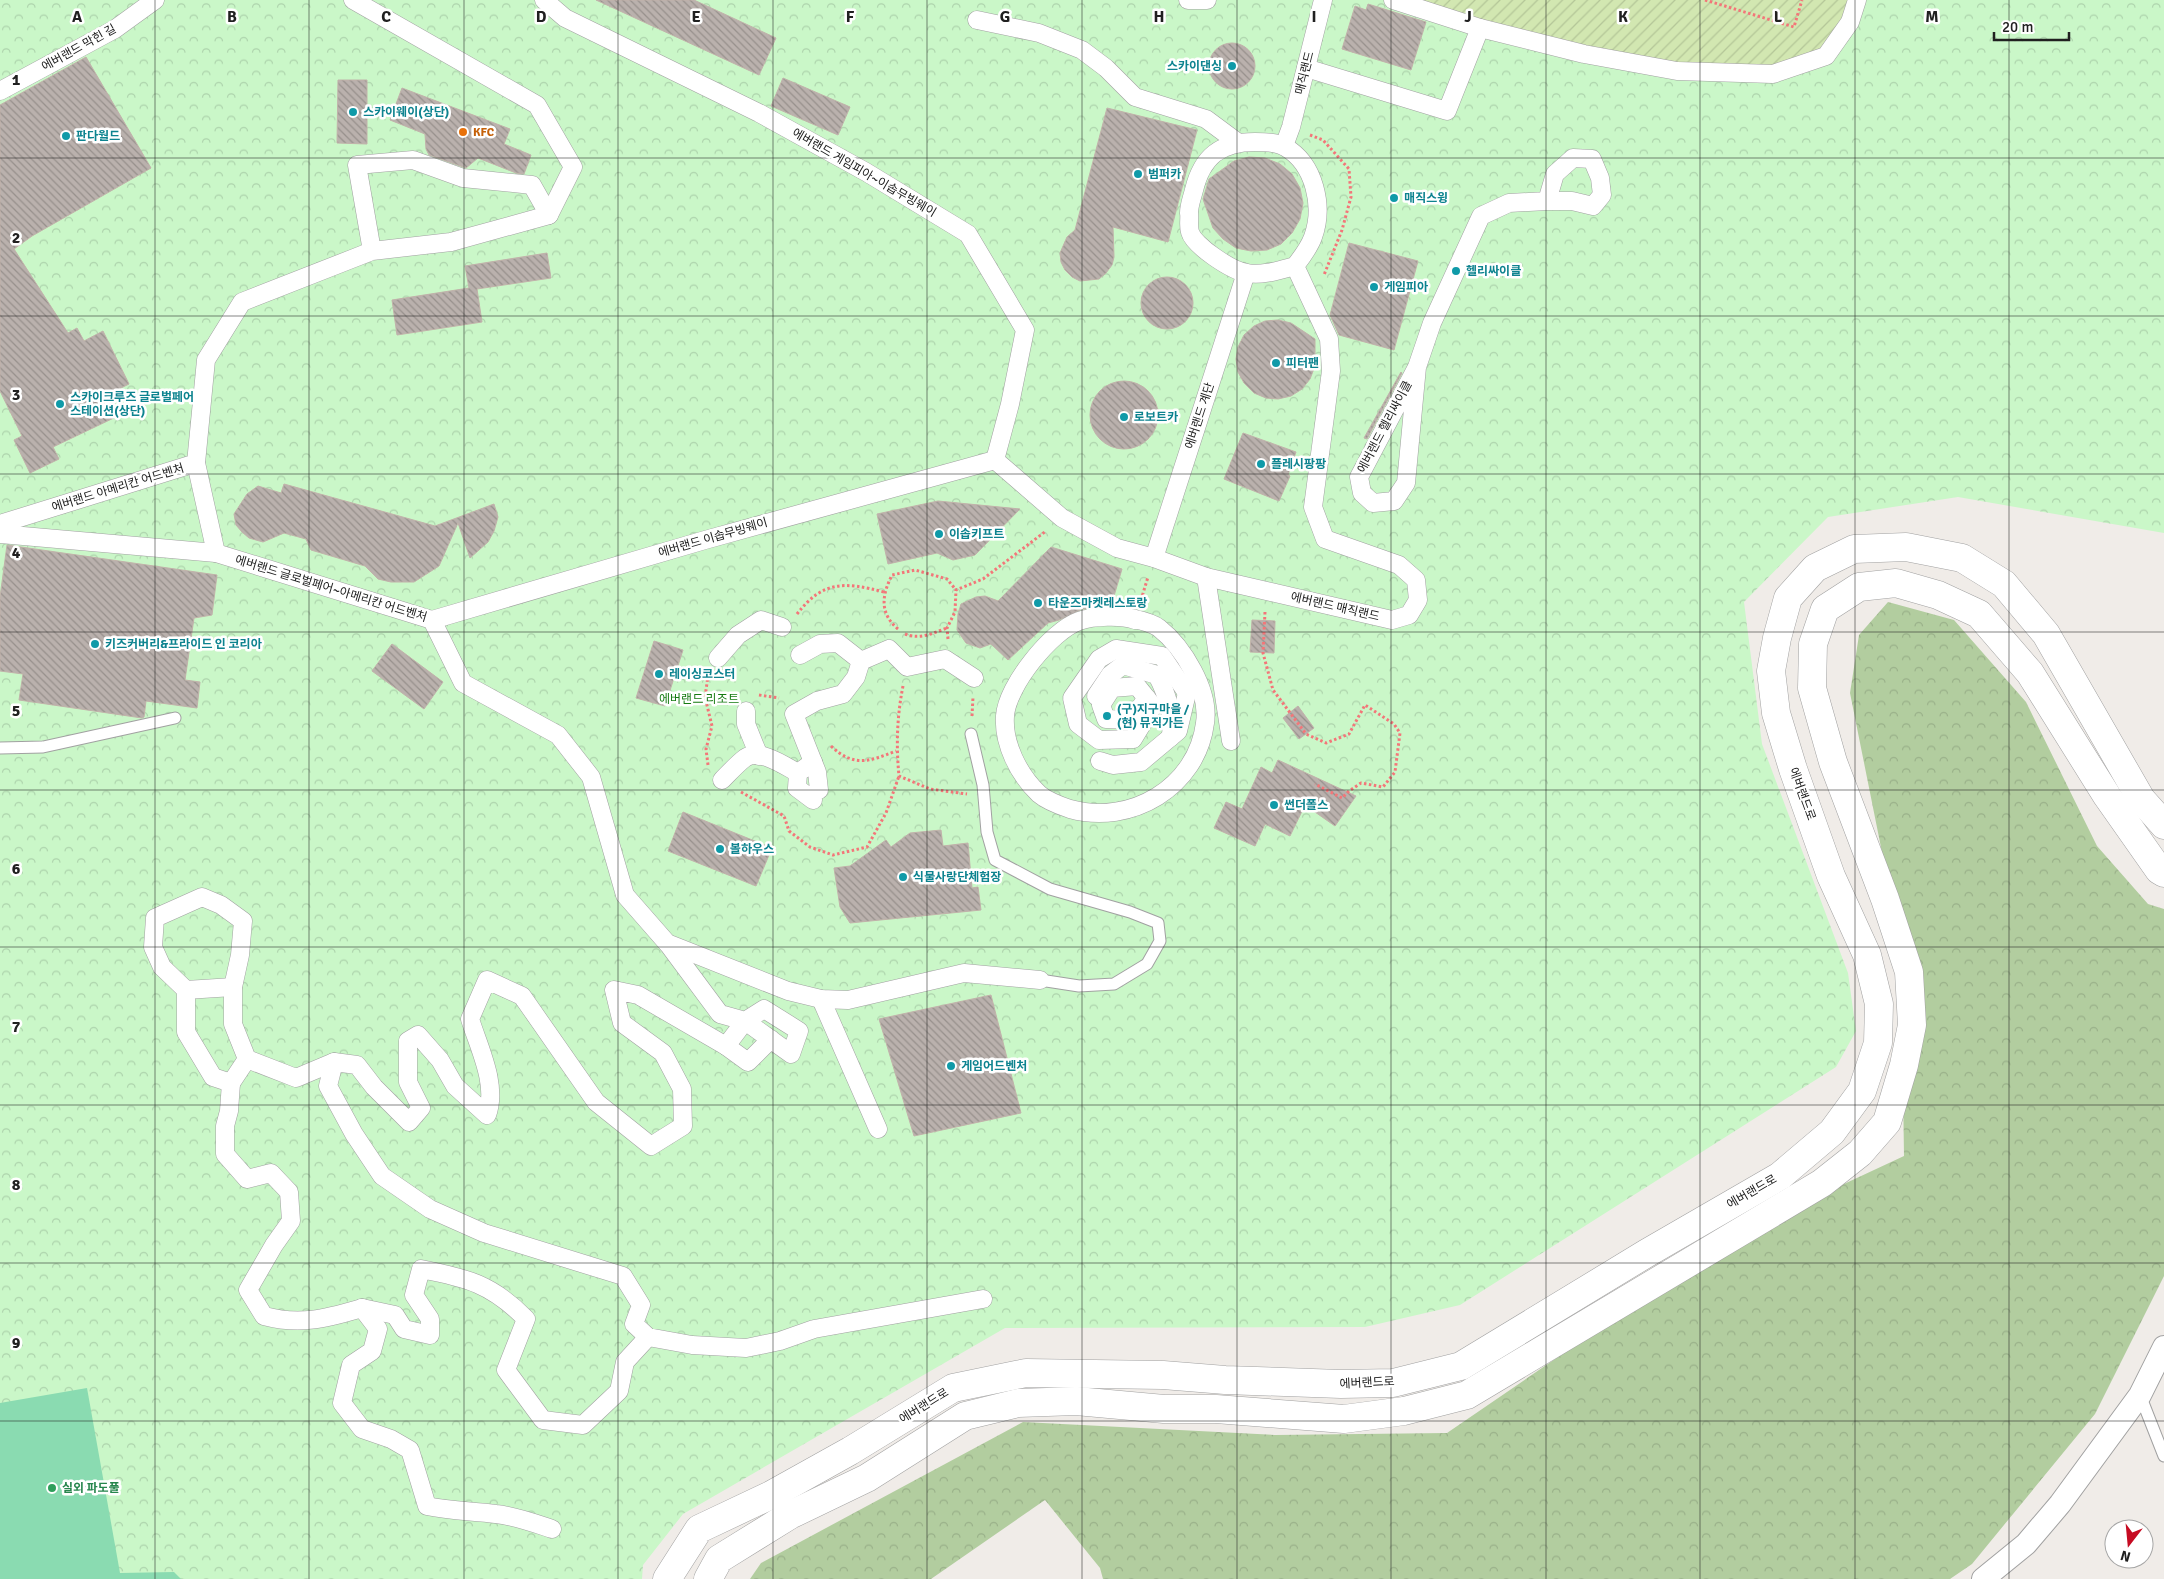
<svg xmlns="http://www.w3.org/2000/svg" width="2164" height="1579" viewBox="0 0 2164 1579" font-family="Signika,'Noto Sans KR',sans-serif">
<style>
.forest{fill:url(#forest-crowns)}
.park{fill:url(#park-crowns)}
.garden{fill:url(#garden-furrows)}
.pitch{fill:#8adbb1}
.building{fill:url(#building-back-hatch);stroke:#c1b2aa}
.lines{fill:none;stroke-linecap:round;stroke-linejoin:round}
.service-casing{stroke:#a1a1a1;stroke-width:13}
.pedestrian-casing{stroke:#a1a1a1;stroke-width:19}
.minor-casing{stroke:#a1a1a1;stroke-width:24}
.tertiary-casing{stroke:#a1a1a1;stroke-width:29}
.path{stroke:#f37679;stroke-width:3;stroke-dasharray:2.5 2.5;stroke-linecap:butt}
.service{stroke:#fff;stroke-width:11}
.pedestrian{stroke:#fff;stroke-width:18}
.minor{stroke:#fff;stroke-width:22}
.tertiary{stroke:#fff;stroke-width:28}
.grid{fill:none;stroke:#202020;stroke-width:1;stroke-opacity:0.55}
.culture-dot{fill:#0f9aa8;stroke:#fff;stroke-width:2}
.food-dot{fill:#e8710a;stroke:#fff;stroke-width:2}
.leisure-dot{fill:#2e9e5b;stroke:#fff;stroke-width:2}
.labels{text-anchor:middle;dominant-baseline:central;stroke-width:5;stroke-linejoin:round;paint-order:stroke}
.street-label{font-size:12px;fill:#202020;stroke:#fff}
.culture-label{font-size:12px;font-weight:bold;fill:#0d838f;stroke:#fff;text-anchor:start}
.food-label{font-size:12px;font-weight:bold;fill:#c56008;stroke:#fff;text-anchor:start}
.park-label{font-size:12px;fill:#167b12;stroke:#fff}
.leisure-label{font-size:12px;font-weight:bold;fill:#27864d;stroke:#fff;text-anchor:start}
.grid-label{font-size:16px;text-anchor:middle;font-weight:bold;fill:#202020;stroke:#fff;stroke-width:5;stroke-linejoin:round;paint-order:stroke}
</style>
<defs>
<pattern id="forest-crowns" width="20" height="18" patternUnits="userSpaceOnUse" patternTransform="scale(1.25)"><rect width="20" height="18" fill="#b2cd9f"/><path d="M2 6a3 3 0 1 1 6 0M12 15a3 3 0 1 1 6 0" fill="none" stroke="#99b089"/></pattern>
<pattern id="park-crowns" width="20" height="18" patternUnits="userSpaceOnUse" patternTransform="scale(1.25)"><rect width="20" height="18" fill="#caf7c8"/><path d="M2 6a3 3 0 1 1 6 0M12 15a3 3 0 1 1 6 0" fill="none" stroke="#add3ac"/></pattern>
<pattern id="garden-furrows" width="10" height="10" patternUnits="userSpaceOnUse" patternTransform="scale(1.25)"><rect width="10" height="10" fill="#d2e7b1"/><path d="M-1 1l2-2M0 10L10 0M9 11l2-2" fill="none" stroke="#b4c698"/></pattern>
<pattern id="building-back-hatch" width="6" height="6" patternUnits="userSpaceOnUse" patternTransform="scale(1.25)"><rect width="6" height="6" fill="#bab1ad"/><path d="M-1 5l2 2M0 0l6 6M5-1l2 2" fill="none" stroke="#97908c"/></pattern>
</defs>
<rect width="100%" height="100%" fill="#f0ece8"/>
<path class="forest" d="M1888 602 1954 620 2026 702 2097 846 2148 904 2164 909V1276L2095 1414 1972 1564 1950 1579H1103L1100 1568 1045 1500 931 1579H750L761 1563 1023 1422 1275 1435 1447 1433 1739 1233 1904 1156 1901 947 1850 693 1859 635Z"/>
<path class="park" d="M0 0H2164V533L1958 497 1828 517 1744 602 1762 744 1848 973 1856 1031 1836 1067 1460 1305 1365 1327 1005 1328 683 1514 643 1565 642 1579H0Z"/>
<path class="garden" d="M1385 0H1857L1826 56 1773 74 1677 71Z"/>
<path class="pitch" d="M87 1388 120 1573 174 1572 181 1579H0V1403Z"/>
<g class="building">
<path d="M596 0H694L776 38 759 75Z"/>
<path d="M1368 4 1426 22 1411 70 1342 49 1355 6 1366 10Z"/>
<circle cx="1232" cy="66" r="23"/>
<path d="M86 57 151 168 32 236 14 249 68 333 77 328 84 341 103 331 129 384 109 394 120 415 53 447 59 459 30 473 14 440 22 436 0 391V105Z"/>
<path d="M783 78 850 107 838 135 771 106Z"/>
<path d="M338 80H367V144L337 143Z"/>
<path d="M402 88 510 129 504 144 531 155 524 174 516 173 478 158 466 168 429 155 426 149 425 134 390 120Z"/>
<path d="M1107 108 1197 130 1168 242 1113 227 1114 257 1112 265 1106 273 1099 279 1080 281 1072 277 1065 270 1061 262 1060 253 1067 237 1075 230Z"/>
<path d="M1249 157 1265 158 1280 164 1292 174 1300 188 1303 203 1300 219 1292 233 1281 244 1267 250 1251 251 1236 248 1223 239 1213 228 1203 199 1209 179 1234 161Z"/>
<path d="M1349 243 1418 261 1394 350 1339 335 1330 315Z"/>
<path d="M547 253 551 278 477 289 482 322 397 335 392 300 469 288 465 266Z"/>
<circle cx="1167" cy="303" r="26"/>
<path d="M1278 320 1291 323 1315 339V366L1310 379 1302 389 1291 396 1278 399 1266 398 1254 393 1244 383 1238 372 1236 359 1238 347 1244 335 1254 326 1265 321Z"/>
<path d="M1401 372 1402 373 1367 439 1364 438Z"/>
<circle cx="1124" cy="415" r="34"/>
<path d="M1243 433 1296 452 1288 475 1290 476 1279 501 1224 479Z"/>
<path d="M284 484 435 526 494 504 498 517 494 531 488 542 470 558 458 523 439 566 414 582H391L378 579 365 566 311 550 306 539 284 533 263 542 249 538 242 532 236 525 234 514 247 494 258 486 281 493Z"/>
<path d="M938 501 1020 509 975 555 953 560 937 553 888 564 877 514Z"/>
<path d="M7 545 217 575 212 615 194 618 185 680 200 682 197 708 146 701 144 717 142 718 19 700 23 674 0 671V597Z"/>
<path d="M1051 547 1122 569 1111 606 1082 609 1059 620 1048 623 1008 660 991 644 980 648 966 643 957 630 958 614 961 604 976 597 985 596 998 601Z"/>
<path d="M1252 620 1275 621 1274 653 1250 652Z"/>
<path d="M654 641 683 650 665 706 636 698Z"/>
<path d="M392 644 443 682 424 709 372 671Z"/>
<path d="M1298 706 1314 728 1299 739 1283 718Z"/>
<path d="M1278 760 1356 796 1335 826 1305 805 1290 836 1265 824 1255 846 1214 828 1226 802 1242 809 1261 767 1272 773Z"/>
<path d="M683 812 772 848 756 886 668 851Z"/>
<path d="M941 830 943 846 968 843 972 888 978 887 981 910 850 923 840 907 834 868 850 866 886 840 891 847 910 833Z"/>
<path d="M991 995 1021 1113 914 1136 879 1019Z"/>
</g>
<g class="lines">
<defs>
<g id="service">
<path d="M971 734 983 785 987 832 995 860 1050 889 1130 912 1158 923 1160 941 1147 964 1114 984 1079 986 1040 980"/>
<path d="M0 748 43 747 175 718"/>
<path d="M2140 1395 2164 1456"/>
</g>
<g id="pedestrian">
<path d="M353 0 537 105 573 167 549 215"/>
<path d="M544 0 565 18 759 113 866 172 968 234 1025 330 1010 404 995 460"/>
<path d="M1188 0H1207"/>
<path d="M1393 0 1480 28 1584 54 1677 71 1773 74 1826 56 1850 22 1857 0"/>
<path d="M977 20 1039 33 1082 50 1106 68 1135 97 1206 119 1237 142"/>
<path d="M1306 68 1447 111 1480 28"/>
<path d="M0 91 115 29 155 0"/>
<path d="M1284 146 1291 127 1323 0"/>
<path d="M1417 367 1406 483 1394 501 1373 503 1362 493 1359 477 1417 367 1432 323 1481 216 1509 203 1547 201 1555 174 1573 158 1592 159 1600 178 1602 195 1593 206 1572 201H1547"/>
<path d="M995 460 1062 518 1117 548 1154 558 1206 577 1392 620 1409 615 1418 600 1416 580 1399 565 1325 539 1313 507 1331 371 1329 339 1295 266C1280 270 1262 276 1247 273 1232 271 1194 246 1190 232 1188 226 1190 218 1189 213 1189 205 1192 198 1194 190 1202 157 1220 142 1255 142 1264 142 1277 142 1285 147 1315 164 1324 207 1313 237 1309 248 1302 257 1295 266"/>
<path d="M196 463 216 553"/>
<path d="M0 524 196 463 206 360 242 302 372 251 451 242 549 215 532 185 463 178 413 160 357 165 372 251"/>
<path d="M0 534 216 553 432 620 463 683 558 735 591 777 625 895 667 943 788 991 821 999 848 1000 964 973 1040 980"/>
<path d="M1154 558 1246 273"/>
<path d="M1206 577 1231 741"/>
<path d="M1123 616C1133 619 1150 621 1159 628 1183 647 1210 691 1205 723 1197 787 1131 826 1070 809 1061 806 1046 800 1039 794 1019 775 1003 744 1005 716 1007 686 1051 631 1079 621 1093 616 1122 615 1135 620"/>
<path d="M432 620 705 540 995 460"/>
<path d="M800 655 820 644 838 643 861 661"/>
<path d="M718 658 738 635 761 620 782 627"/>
<path d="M1096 696 1110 675 1123 665 1157 675C1168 696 1173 714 1171 737"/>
<path d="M1147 698 1131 720 1106 719 1101 705 1112 688 1137 686 1153 706 1133 739 1099 740 1078 724 1072 698 1099 659 1116 649 1162 656 1187 693"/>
<path d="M746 711V724L759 756"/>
<path d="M1100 761 1113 765 1141 762 1178 731 1187 693V682"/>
<path d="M813 762 794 714 817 701 843 694 856 677 861 661 889 649 907 667 945 659 974 678"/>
<path d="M722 780C729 773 737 764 745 758 760 748 785 766 798 773"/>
<path d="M813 800 797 788 798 773 813 762 817 772 819 790"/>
<path d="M668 944 720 1014 745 1021 764 1009 799 1031 791 1054 745 1021 726 1046 748 1062 771 1039"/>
<path d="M186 990 233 987"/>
<path d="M821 999 878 1129"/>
<path d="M726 1046 638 995 614 990 622 1023 663 1053 682 1089 683 1126 651 1146 596 1102 522 996 487 980 470 1019C479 1048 498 1085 487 1115L455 1086 440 1060 418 1035 408 1041V1082L421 1108 409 1122 374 1087 357 1065 334 1062 328 1086 354 1134 382 1176 430 1209 484 1233 623 1276 641 1305 634 1324 648 1337 692 1345 746 1348 780 1341 814 1329 983 1299"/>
<path d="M247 1059 231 1083 213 1077 186 1032V990L162 967 153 947 155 918 202 897 221 905 243 921 240 955 233 987V1024L247 1059 296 1078 334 1062"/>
<path d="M231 1083 229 1111 225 1126V1154L247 1179 271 1173 289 1192 291 1221 274 1245 248 1290 264 1316C301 1326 327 1318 362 1308L378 1329 372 1351 351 1365 342 1403 362 1429 391 1439 410 1450 427 1506C450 1511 473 1511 496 1514 515 1516 534 1523 552 1529"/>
<path d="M362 1308 395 1315 404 1329 430 1335V1319L414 1295 421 1269C467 1278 492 1284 526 1319L506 1370 543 1420 583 1425 619 1391 625 1362 648 1337"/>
</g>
<path id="minor" d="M1983 1579 2026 1544 2060 1504 2140 1395 2164 1347"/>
<g id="tertiary">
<path d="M667 1579 699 1529 771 1495 850 1451 953 1388 1026 1373 1163 1375 1225 1380 1341 1384 1393 1383 1461 1366 1647 1253 1780 1176 1832 1132 1862 1091 1878 1043 1879 1004 1867 955 1831 876 1793 769 1776 713 1771 671 1777 638 1788 598 1815 568 1854 549 1906 547 1962 558 2004 584 2046 634 2141 799 2164 825"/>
<path d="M708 1579 719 1559 790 1515 867 1478 965 1416 1018 1403 1076 1401 1164 1409H1216L1344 1419 1404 1411 1467 1395 1822 1183 1860 1153 1887 1122 1904 1065 1912 1025 1909 972 1885 899 1833 762 1812 688 1813 644 1825 609 1859 587 1896 583 1938 595 1979 614 2030 673 2107 796 2159 870 2164 873"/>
</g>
</defs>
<use href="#service" class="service-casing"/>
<use href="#pedestrian" class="pedestrian-casing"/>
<use href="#minor" class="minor-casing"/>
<use href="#tertiary" class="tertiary-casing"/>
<g class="path">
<path d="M1705 0 1794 27 1802 0"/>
<path d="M1310 135 1323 140 1349 169 1351 197 1342 230 1324 275"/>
<path d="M1141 600 1148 577"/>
<path d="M1265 612 1263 653 1273 690 1306 734 1326 743 1349 734 1365 705 1394 724 1400 733 1395 772 1383 787 1361 783 1349 791 1342 798 1315 784"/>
<path d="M797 614C823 580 845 582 884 592"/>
<path d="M898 629C879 613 882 595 892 575L915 570 947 579 956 590"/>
<path d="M905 634C920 640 933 633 947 628"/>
<path d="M948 639 947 628 955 612 956 590 983 579 1046 531"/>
<path d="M903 686C897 716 896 746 899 776L930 789 967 794"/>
<path d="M759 695 779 698"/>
<path d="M972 716 973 697"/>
<path d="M831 746C854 768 870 761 896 751"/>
<path d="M708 765 706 749 712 726 705 697 708 676"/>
<path d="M741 792 784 816 789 831 810 847 833 855 867 847 886 813 899 776"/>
</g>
<use href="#service" class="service"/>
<use href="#pedestrian" class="pedestrian"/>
<use href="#minor" class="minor"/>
<use href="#tertiary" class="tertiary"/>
</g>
<path class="grid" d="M155 0V1579M309 0V1579M464 0V1579M618 0V1579M773 0V1579M927 0V1579M1082 0V1579M1237 0V1579M1391 0V1579M1546 0V1579M1700 0V1579M1855 0V1579M2009 0V1579M0 158H2164M0 316H2164M0 474H2164M0 632H2164M0 790H2164M0 947H2164M0 1105H2164M0 1263H2164M0 1421H2164"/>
<g class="culture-dot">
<circle cx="1232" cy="66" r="5"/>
<circle cx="353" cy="112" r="5"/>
<circle cx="66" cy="136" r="5"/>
<circle cx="1138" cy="174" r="5"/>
<circle cx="1394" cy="198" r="5"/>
<circle cx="1456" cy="271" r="5"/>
<circle cx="1374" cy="287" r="5"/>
<circle cx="1276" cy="363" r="5"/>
<circle cx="60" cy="404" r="5"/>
<circle cx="1124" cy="417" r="5"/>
<circle cx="1261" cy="464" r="5"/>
<circle cx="939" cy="534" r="5"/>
<circle cx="1038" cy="603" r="5"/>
<circle cx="95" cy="644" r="5"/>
<circle cx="659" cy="674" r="5"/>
<circle cx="1107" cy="716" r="5"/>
<circle cx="1274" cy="805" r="5"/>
<circle cx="720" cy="849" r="5"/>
<circle cx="903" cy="877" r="5"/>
<circle cx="951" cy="1066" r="5"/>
</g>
<circle class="food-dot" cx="463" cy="132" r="5"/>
<circle class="leisure-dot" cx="52" cy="1488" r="5"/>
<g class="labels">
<g class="street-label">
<text transform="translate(79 48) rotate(-29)">에버랜드 막힌 길</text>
<text transform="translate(1305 73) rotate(-76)">매직랜드</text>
<text transform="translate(864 173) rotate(30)">에버랜드 게임피아~이솝무빙웨이</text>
<text transform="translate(1200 416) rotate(-72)">에버랜드 계단</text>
<text transform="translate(1385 427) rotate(-62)">에버랜드 헬리싸이클</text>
<text transform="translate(118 488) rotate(-17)">에버랜드 아메리칸 어드벤처</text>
<text transform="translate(713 538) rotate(-16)">에버랜드 이솝무빙웨이</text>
<text transform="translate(331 589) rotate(17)">에버랜드 글로벌페어~아메리칸 어드벤처</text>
<text transform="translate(1335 607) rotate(13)">에버랜드 매직랜드</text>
<text transform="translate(1802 794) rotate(70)">에버랜드로</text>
<text transform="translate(1752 1192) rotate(-30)">에버랜드로</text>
<text transform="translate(1367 1383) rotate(-3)">에버랜드로</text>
<text transform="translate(924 1406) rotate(-32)">에버랜드로</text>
</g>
<g class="culture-label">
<text x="1222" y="66" text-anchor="end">스카이댄싱</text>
<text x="363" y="112">스카이웨이(상단)</text>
<text x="76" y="136">판다월드</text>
<text x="1148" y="174">범퍼카</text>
<text x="1404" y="198">매직스윙</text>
<text x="1466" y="271">헬리싸이클</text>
<text x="1384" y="287">게임피아</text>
<text x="1286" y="363">피터팬</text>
<text x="70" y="397">스카이크루즈 글로벌페어<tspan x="70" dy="14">스테이션(상단)</tspan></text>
<text x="1134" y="417">로보트카</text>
<text x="1271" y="464">플레시팡팡</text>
<text x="949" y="534">이솝키프트</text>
<text x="1048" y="603">타운즈마켓레스토랑</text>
<text x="105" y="644">키즈커버리&amp;프라이드 인 코리아</text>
<text x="669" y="674">레이싱코스터</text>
<text x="1117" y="709">(구)지구마을 /<tspan x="1117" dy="14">(현) 뮤직가든</tspan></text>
<text x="1284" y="805">썬더폴스</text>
<text x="730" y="849">볼하우스</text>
<text x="913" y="877">식물사랑단체험장</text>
<text x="961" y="1066">게임어드벤처</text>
</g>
<g class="food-label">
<text x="473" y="132">KFC</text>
</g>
<g class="park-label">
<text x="699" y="699">에버랜드 리조트</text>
</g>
<g class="leisure-label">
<text x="62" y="1488">실외 파도풀</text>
</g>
</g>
<g class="grid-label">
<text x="77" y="22">A</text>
<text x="232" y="22">B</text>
<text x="386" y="22">C</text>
<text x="541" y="22">D</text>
<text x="696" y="22">E</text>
<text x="850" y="22">F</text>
<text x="1005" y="22">G</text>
<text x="1159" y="22">H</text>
<text x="1314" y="22">I</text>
<text x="1468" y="22">J</text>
<text x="1623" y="22">K</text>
<text x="1778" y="22">L</text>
<text x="1932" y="22">M</text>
<text x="16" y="85">1</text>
<text x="16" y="243">2</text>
<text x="16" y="400">3</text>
<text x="16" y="558">4</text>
<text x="16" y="716">5</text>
<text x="16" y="874">6</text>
<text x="16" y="1032">7</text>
<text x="16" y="1190">8</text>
<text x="16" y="1348">9</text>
</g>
<g transform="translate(2129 1544) rotate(196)"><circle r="24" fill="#ffffff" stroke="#a6a6a6"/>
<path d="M0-4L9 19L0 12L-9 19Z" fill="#c60b22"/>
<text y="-8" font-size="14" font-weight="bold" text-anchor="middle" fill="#202020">N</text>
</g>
<path d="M1994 32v8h75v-8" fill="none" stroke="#202020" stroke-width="2.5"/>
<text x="2002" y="32" font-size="15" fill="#202020" stroke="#ffffff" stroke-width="4" paint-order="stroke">20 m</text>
</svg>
